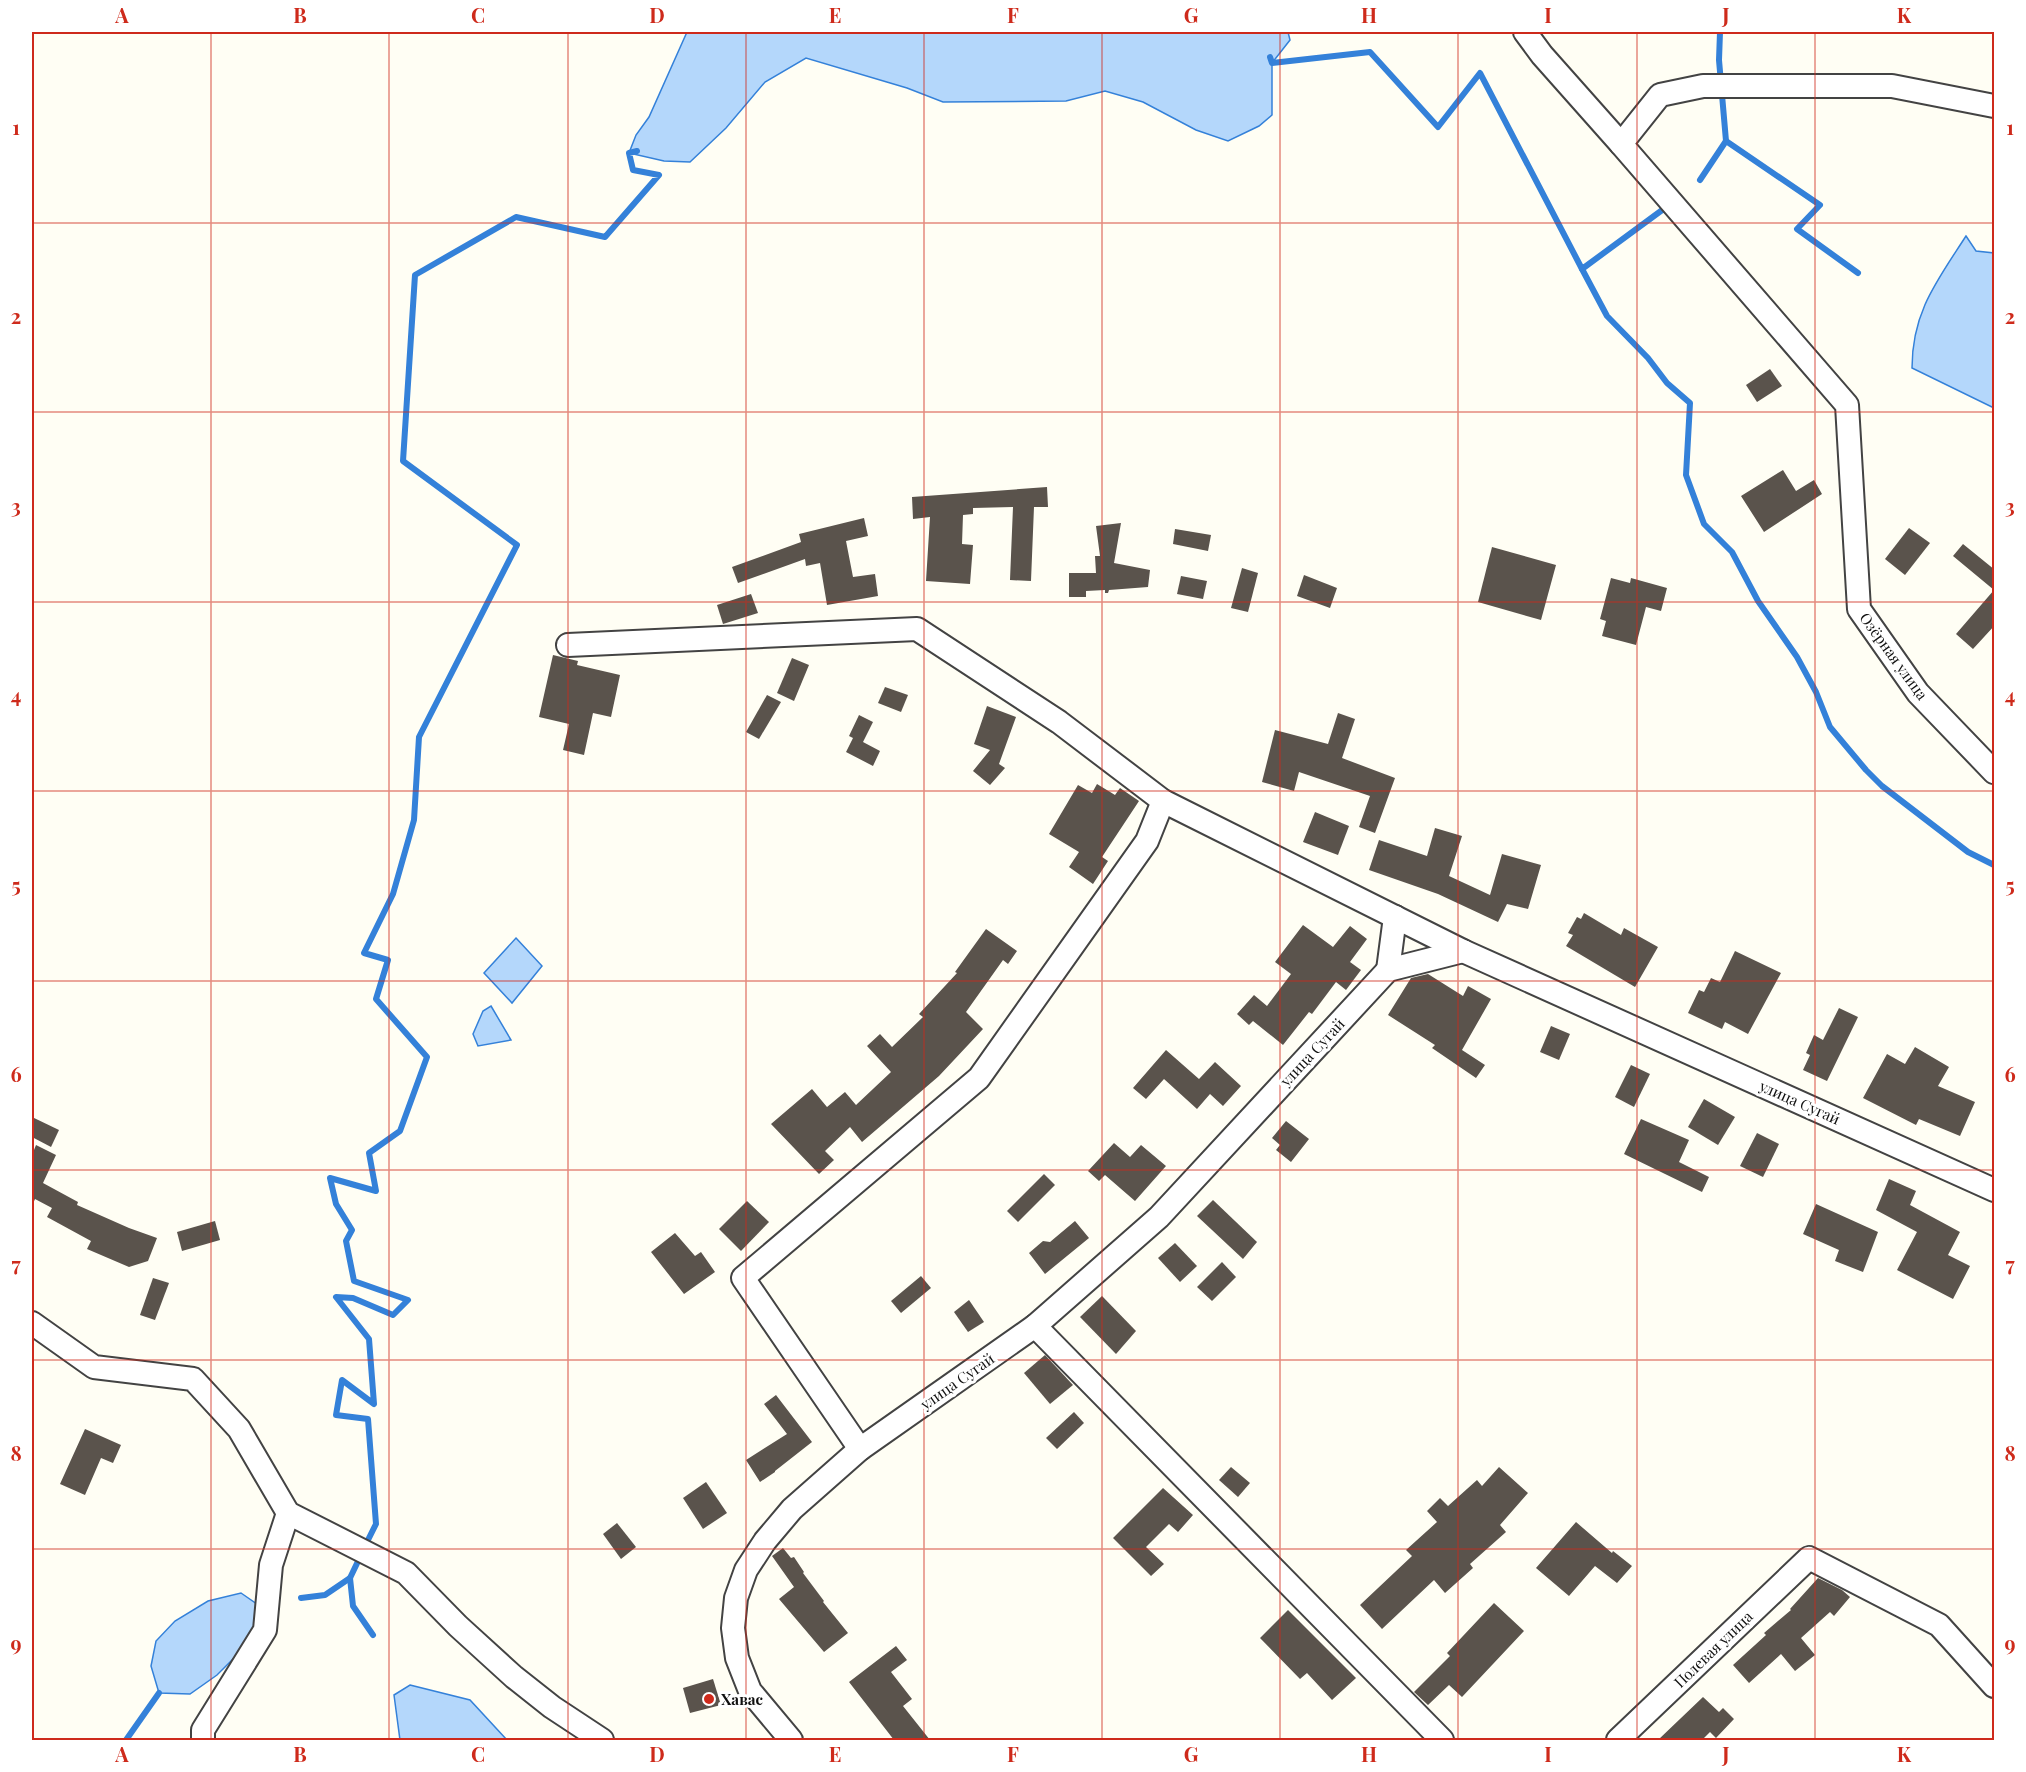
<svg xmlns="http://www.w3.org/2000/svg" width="2026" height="1772" viewBox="0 0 2026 1772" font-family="'Playfair Display',serif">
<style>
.water{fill:#b4d7fb;stroke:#3481d9;stroke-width:1.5}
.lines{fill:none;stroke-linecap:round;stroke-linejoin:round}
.stream{stroke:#3481d9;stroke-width:6}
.building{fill:#5a534c}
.minor-casing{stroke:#434343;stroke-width:26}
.minor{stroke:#fff;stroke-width:22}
.grid{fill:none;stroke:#ce2a1b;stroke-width:1.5;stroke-opacity:0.55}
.poi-dot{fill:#ce2a1b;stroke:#fff;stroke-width:2}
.labels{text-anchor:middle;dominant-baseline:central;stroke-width:6;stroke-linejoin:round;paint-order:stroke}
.street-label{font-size:15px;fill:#101010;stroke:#fff}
.poi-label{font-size:15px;font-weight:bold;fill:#101010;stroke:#fff;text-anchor:start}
.neatline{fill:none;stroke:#ce2a1b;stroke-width:2}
.grid-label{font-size:20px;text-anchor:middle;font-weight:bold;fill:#ce2a1b}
</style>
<rect width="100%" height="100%" fill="#fffef4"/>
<g class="water">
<path d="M687 32H1288L1290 40 1272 63V115L1259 126 1228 141 1196 130 1143 102 1105 91 1066 101 943 102 907 88 806 58 765 82 726 128 690 162 664 161 629 153 636 135 649 117Z"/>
<path d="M1966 236 1976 251 1994 253V408L1912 368C1912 312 1937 281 1966 236Z"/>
<path d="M516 938 542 966 512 1003 484 973Z"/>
<path d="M491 1006 511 1040 478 1046 473 1034 483 1011Z"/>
<path d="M241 1593 257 1604 256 1625 242 1650 217 1675 190 1694 159 1693 151 1666 156 1641 175 1621 208 1601Z"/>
<path d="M410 1685 470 1700 507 1740H400L394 1695Z"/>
</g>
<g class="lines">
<g class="stream">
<path d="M1720 32 1719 60 1726 141"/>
<path d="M1270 57 1272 63 1370 52 1438 127 1480 73 1582 269 1669 205"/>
<path d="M1700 180 1726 141 1820 205 1797 229 1858 273"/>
<path d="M1582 269 1607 316 1648 358 1667 383 1690 403 1686 475 1704 524 1732 552 1758 601 1797 657 1816 692 1830 727 1866 770 1882 786 1968 852 1994 865"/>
<path d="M365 1546 376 1524 368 1419 336 1415 342 1380 374 1404 369 1339 336 1297 353 1298 393 1315 408 1300 354 1281 346 1241 352 1230 336 1204 330 1178 376 1191 369 1153 400 1131 427 1057 376 999 388 960 364 953 393 894 414 820 419 737 517 545 403 461 415 275 516 217 605 237 659 175 633 170 629 153 637 151"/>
<path d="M361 1555 350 1578 353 1606 373 1635"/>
<path d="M301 1598 325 1595 350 1578"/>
<path d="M126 1740 159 1693"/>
</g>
</g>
<g class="building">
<path d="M1770 369 1782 386 1757 402 1746 385Z"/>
<path d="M1783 470 1796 491 1814 480 1822 494 1764 532 1741 496Z"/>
<path d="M1047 487 1048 507H1034L1031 581 1010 580 1013 507 973 508V514L963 515 962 544 973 545 970 584 926 581 930 517 913 519 912 497Z"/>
<path d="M864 518 868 536 846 541 853 577 875 574 878 596 827 605 820 563 806 566 805 559 738 583 732 567 801 542 799 534Z"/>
<path d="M1121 523 1114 563 1150 570 1148 587 1109 590 1108 593H1105V590L1086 591V597H1069V573H1096L1095 556H1100L1096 526Z"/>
<path d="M1909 528 1930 543 1905 575 1885 559Z"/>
<path d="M1175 529 1211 535 1208 551 1173 544Z"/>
<path d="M1963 544 1995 570V625L1973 649 1956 634 1994 590 1953 556Z"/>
<path d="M1492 547 1556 565 1541 620 1478 602Z"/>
<path d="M1242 568 1258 573 1248 612 1231 608Z"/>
<path d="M1304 575 1337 588 1330 608 1297 596Z"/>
<path d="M1181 576 1207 581 1203 599 1177 594Z"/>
<path d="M1611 578 1630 583 1631 578 1667 588 1661 611 1646 607 1636 645 1602 636 1606 621 1600 619Z"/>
<path d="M751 594 758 613 723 624 717 605Z"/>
<path d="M553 655 578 661 577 665 620 675 611 717 593 713 584 755 563 750 569 724 539 717Z"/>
<path d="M792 658 809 665 794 701 777 693Z"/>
<path d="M885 687 908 695 901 712 878 703Z"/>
<path d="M767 695 781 702 759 739 746 732Z"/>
<path d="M987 706 1016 717 999 764 1005 768 990 785 973 771 990 750 974 744Z"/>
<path d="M1338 713 1355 719 1342 758 1395 778 1375 833 1359 827 1370 796 1299 772 1294 791 1262 782 1275 730 1328 744Z"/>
<path d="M859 715 873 722 863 742 880 751 873 766 846 752 853 738 849 736Z"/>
<path d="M1097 784 1115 795 1120 788 1139 801 1102 857 1108 861 1093 884 1069 867 1079 852 1049 834 1078 785 1092 793Z"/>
<path d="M1315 812 1349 826 1338 855 1303 842Z"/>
<path d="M1435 828 1462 836 1449 876 1490 895 1502 854 1541 865 1528 909 1507 904 1498 922 1438 894 1369 870 1379 840 1427 856Z"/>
<path d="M1584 913 1621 935 1624 928 1658 947 1635 987 1566 946 1573 935 1568 933 1577 917 1581 919Z"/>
<path d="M1303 925 1333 947 1350 926 1367 939 1350 962 1361 970 1346 990 1336 982 1312 1014 1309 1012 1283 1045 1253 1021 1249 1025 1237 1014 1254 995 1267 1006 1291 974 1275 962Z"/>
<path d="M986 929 1017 951 1008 964 1003 960 966 1012 983 1029 939 1076 862 1142 850 1127 825 1151 834 1160 819 1174 771 1124 812 1089 827 1107 845 1092 856 1105 891 1072 867 1046 880 1034 892 1047 923 1017 919 1014 957 973 955 972Z"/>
<path d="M1735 951 1781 973 1748 1034 1725 1022 1722 1029 1688 1013 1699 990 1704 992 1711 978 1720 982Z"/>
<path d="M1428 974 1463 996 1468 986 1491 999 1462 1050 1485 1065 1476 1078 1432 1048 1435 1045 1388 1015 1411 978Z"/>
<path d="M1839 1008 1858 1017 1827 1081 1803 1070 1810 1055 1806 1053 1814 1035 1823 1040Z"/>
<path d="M1551 1026 1570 1034 1559 1060 1540 1052Z"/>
<path d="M1915 1047 1949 1067 1938 1086 1975 1102 1960 1136 1919 1119 1916 1125 1863 1098 1887 1054 1905 1064Z"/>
<path d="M1166 1050 1199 1079 1215 1062 1241 1086 1223 1106 1210 1094 1197 1109 1164 1079 1146 1099 1133 1088Z"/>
<path d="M1631 1065 1650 1074 1634 1107 1615 1097Z"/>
<path d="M1704 1099 1735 1117 1718 1145 1688 1127Z"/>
<path d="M32 1117 59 1130 51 1147 32 1137Z"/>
<path d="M1641 1119 1689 1140 1679 1162 1709 1177 1702 1192 1624 1154Z"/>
<path d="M1286 1121 1309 1139 1291 1162 1276 1150 1280 1145 1272 1138Z"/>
<path d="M1757 1133 1779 1144 1763 1177 1740 1166Z"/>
<path d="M1114 1143 1130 1157 1141 1145 1166 1166 1135 1201 1105 1175 1099 1181 1088 1171Z"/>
<path d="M36 1145 56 1155 43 1183 78 1202 77 1205 129 1228 157 1238 148 1261 129 1267 87 1249 91 1241 47 1217 52 1208 35 1199 32 1206V1155Z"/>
<path d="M1044 1174 1055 1185 1018 1222 1007 1211Z"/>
<path d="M1889 1179 1916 1191 1910 1205 1960 1232 1948 1255 1970 1266 1953 1299 1897 1270 1917 1232 1876 1210Z"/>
<path d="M1213 1200 1257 1242 1243 1259 1197 1216Z"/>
<path d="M747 1201 769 1222 741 1251 719 1229Z"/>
<path d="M1816 1204 1878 1232 1863 1272 1835 1261 1839 1250 1803 1234Z"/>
<path d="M215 1221 220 1240 182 1251 177 1232Z"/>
<path d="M1075 1221 1089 1238 1045 1274 1029 1253 1043 1241 1050 1242Z"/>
<path d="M675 1233 695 1256 701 1252 715 1272 684 1294 651 1252Z"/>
<path d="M1175 1243 1197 1266 1180 1282 1158 1258Z"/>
<path d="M1222 1262 1236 1277 1212 1301 1197 1287Z"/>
<path d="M921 1276 931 1288 901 1313 891 1301Z"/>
<path d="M153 1278 169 1283 155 1320 140 1315Z"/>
<path d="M1102 1296 1136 1331 1116 1354 1080 1317Z"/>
<path d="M969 1300 984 1322 968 1332 954 1312Z"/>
<path d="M1045 1355 1073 1385 1050 1404 1024 1373Z"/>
<path d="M776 1395 812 1442 775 1471V1472L760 1482 746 1460 787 1434 764 1404Z"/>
<path d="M1074 1412 1084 1423 1057 1449 1046 1438Z"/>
<path d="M85 1429 121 1445 113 1463 101 1458 85 1495 60 1484Z"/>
<path d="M1231 1467 1250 1483 1238 1497 1219 1480Z"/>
<path d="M1499 1467 1528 1493 1500 1525 1506 1532 1470 1564 1473 1568 1445 1593 1434 1580 1382 1629 1360 1605 1412 1556 1406 1550 1437 1522 1427 1511 1440 1498 1448 1506 1477 1480 1482 1486Z"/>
<path d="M706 1482 727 1513 703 1529 683 1498Z"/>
<path d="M1163 1488 1193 1515 1178 1532 1169 1524 1146 1547 1164 1564 1151 1576 1113 1538Z"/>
<path d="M1576 1522 1612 1553 1613 1551 1632 1566 1617 1583 1595 1566 1569 1596 1536 1568Z"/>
<path d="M617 1523 636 1547 621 1559 603 1534Z"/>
<path d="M783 1548 791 1558 794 1557 804 1572 803 1573 824 1601 823 1602 848 1633 824 1652 779 1599 794 1587 772 1556Z"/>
<path d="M1818 1578 1842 1590 1850 1597 1834 1616 1830 1612 1801 1638 1815 1655 1795 1671 1781 1654 1749 1683 1733 1665 1766 1635 1764 1633 1791 1610 1790 1609Z"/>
<path d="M1494 1603 1524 1631 1462 1697 1449 1685 1428 1705 1414 1692 1450 1656 1447 1653Z"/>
<path d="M1288 1610 1356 1678 1332 1700 1307 1673 1300 1679 1260 1638Z"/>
<path d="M896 1646 907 1660 891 1672 912 1699 903 1706 930 1740H894L849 1682Z"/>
<path d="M713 1679 721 1705 690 1713 683 1688Z"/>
<path d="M1703 1697 1719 1712 1723 1708 1734 1719 1716 1738 1710 1732 1702 1740H1658Z"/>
</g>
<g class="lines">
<defs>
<g id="minor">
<path d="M1525 32 1542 55 1621 144"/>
<path d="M1994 106 1892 86H1703L1660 95 1621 144 1847 405 1859 609 1918 693 1994 772"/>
<path d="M568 645 917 629 1059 722 1163 801 1463 951 1994 1190"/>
<path d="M1388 970 1395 917"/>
<path d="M32 1323 94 1367 193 1379 239 1429 288 1513 406 1573 458 1626 514 1677 552 1707 602 1740"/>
<path d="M1035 1326 1442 1740"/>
<path d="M860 1449 743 1278 979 1078 1147 841 1163 801"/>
<path d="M203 1740V1730L265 1630 271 1565 288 1513"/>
<path d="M791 1740 750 1691 737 1658 733 1628 736 1598 746 1570 765 1541 792 1509 860 1449 1035 1326 1159 1217 1388 970 1463 951"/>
<path d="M1618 1740 1809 1558 1939 1625 1994 1686"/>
</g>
</defs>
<use href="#minor" class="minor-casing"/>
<use href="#minor" class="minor"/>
</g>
<path class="grid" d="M211 32V1740M389 32V1740M568 32V1740M746 32V1740M924 32V1740M1102 32V1740M1280 32V1740M1458 32V1740M1637 32V1740M1815 32V1740M32 223H1994M32 412H1994M32 602H1994M32 791H1994M32 981H1994M32 1170H1994M32 1360H1994M32 1549H1994"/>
<circle class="poi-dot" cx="709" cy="1699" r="6"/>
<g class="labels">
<g class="street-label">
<text transform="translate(1894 656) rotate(54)">Озёрная улица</text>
<text transform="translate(1312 1052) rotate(-47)">улица Сугай</text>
<text transform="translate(1800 1102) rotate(24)">улица Сугай</text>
<text transform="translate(957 1381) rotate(-35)">улица Сугай</text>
<text transform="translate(1713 1649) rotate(-44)">Полевая улица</text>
</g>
<g class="poi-label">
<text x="721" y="1699">Хавас</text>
</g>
</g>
<rect width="2026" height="1772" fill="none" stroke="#ffffff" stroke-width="66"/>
<rect x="33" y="33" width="1960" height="1706" class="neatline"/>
<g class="grid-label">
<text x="122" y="23">A</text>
<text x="300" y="23">B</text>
<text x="478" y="23">C</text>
<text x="657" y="23">D</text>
<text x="835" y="23">E</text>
<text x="1013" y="23">F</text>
<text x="1191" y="23">G</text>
<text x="1369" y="23">H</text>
<text x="1548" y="23">I</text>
<text x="1726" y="23">J</text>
<text x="1904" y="23">K</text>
<text x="16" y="135">1</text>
<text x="2010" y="135">1</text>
<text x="16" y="324">2</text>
<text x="2010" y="324">2</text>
<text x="16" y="514">3</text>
<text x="2010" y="514">3</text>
<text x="16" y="703">4</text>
<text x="2010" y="703">4</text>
<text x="16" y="893">5</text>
<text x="2010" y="893">5</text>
<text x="16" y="1082">6</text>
<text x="2010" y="1082">6</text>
<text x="16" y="1272">7</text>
<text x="2010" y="1272">7</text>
<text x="16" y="1461">8</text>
<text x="2010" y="1461">8</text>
<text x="16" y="1651">9</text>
<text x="2010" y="1651">9</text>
<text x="122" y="1762">A</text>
<text x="300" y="1762">B</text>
<text x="478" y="1762">C</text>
<text x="657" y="1762">D</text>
<text x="835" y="1762">E</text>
<text x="1013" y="1762">F</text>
<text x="1191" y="1762">G</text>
<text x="1369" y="1762">H</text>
<text x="1548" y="1762">I</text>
<text x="1726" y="1762">J</text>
<text x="1904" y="1762">K</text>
</g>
</svg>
